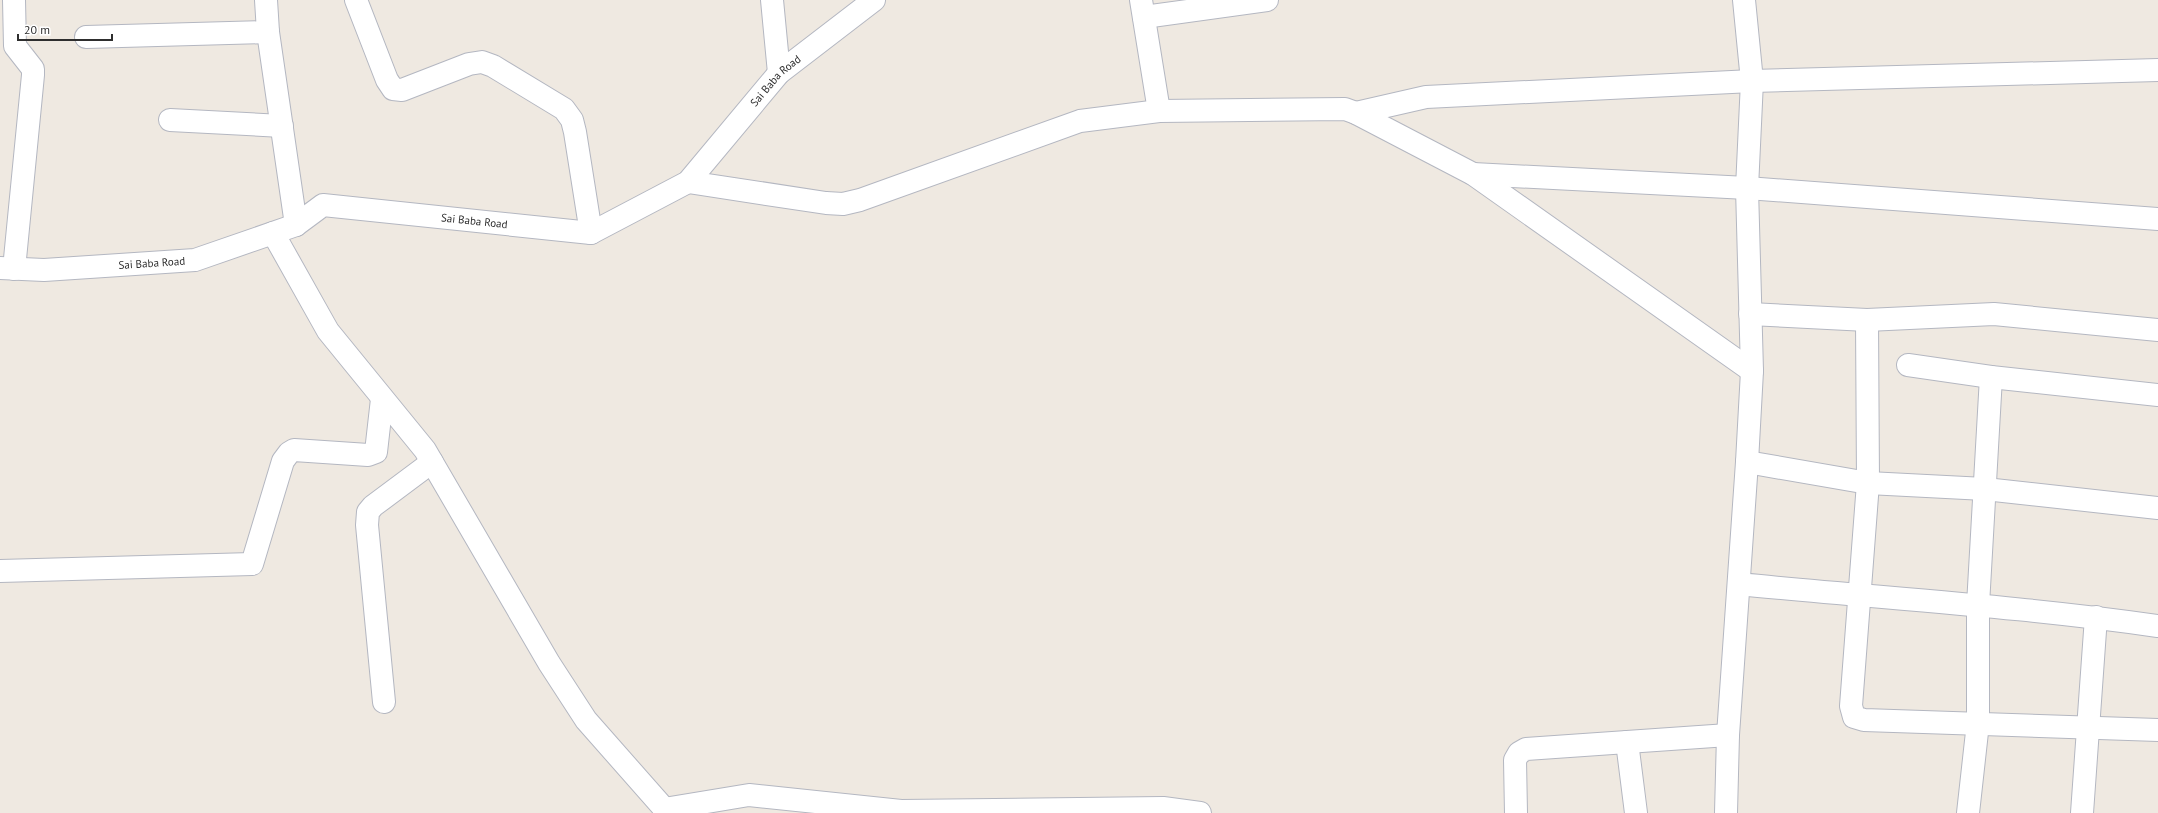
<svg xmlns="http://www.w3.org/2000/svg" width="2158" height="813" viewBox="0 0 2158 813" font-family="'PT Sans',sans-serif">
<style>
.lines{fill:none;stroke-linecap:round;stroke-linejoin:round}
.minor-casing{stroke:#b4b7c1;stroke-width:24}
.minor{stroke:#fff;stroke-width:22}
.labels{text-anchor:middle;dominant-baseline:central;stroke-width:3;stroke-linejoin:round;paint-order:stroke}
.street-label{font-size:11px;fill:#2e2e2e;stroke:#fff}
</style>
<rect width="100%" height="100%" fill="#efe9e1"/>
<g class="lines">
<defs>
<g id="minor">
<path d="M14 0 15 46 33 69V75L14 269"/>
<path d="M266 0 268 32 296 225"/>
<path d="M356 0 387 80 393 89 402 90 469 64 482 62 493 66 564 109 572 120 575 132 591 233"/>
<path d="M772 0 779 73"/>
<path d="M1141 0 1159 111"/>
<path d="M1144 17 1267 0"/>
<path d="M86 37 268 32"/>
<path d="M1356 113 1426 97 1752 81 2158 70"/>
<path d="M170 120 282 126"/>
<path d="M1473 174 1747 188 2158 219"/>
<path d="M688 182 826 203 843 204 860 200 1080 121 1159 111 1345 109 1356 113 1473 174 1752 371"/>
<path d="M273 233 328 331 425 450 549 663 586 720 668 813"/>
<path id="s1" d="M0 268 44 270 195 260 296 225 323 205 591 233 688 182 779 73 874 0"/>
<path d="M1750 314 1867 320 1994 314 2158 330"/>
<path d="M1867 320 1868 483 1851 706 1854 717 1864 720 2158 730"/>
<path d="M1908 365 1991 377 2158 395"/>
<path d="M1747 462 1868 483 1985 489 2158 508"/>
<path d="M0 571 252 564 283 461 289 453 294 450 368 455 376 452 382 399"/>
<path d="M1739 584C1878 598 2019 606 2158 626"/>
<path d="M384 702 367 525 368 512 373 506 432 462"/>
<path d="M1627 742 1636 813"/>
<path d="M664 809 749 795 901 811 1163 808 1200 813"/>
<path d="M1516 813 1515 760 1519 753 1526 749 1728 735"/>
<path d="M1726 813 1728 735 1747 462 1752 371 1747 188 1752 81 1744 0"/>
<path d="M1968 813 1978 723V605L1991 377"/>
<path d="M2082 813 2096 617"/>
</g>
</defs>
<use href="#minor" class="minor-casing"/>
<use href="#minor" class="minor"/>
</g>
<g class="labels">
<g class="street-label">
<text stroke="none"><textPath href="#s1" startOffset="849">Sai Baba Road</textPath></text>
<text stroke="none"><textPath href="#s1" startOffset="488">Sai Baba Road</textPath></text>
<text stroke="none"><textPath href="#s1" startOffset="152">Sai Baba Road</textPath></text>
</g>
</g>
<path d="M18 34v6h94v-6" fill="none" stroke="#2e2e2e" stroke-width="2"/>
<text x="24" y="34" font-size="12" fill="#2e2e2e" stroke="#ffffff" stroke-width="3" paint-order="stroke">20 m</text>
</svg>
